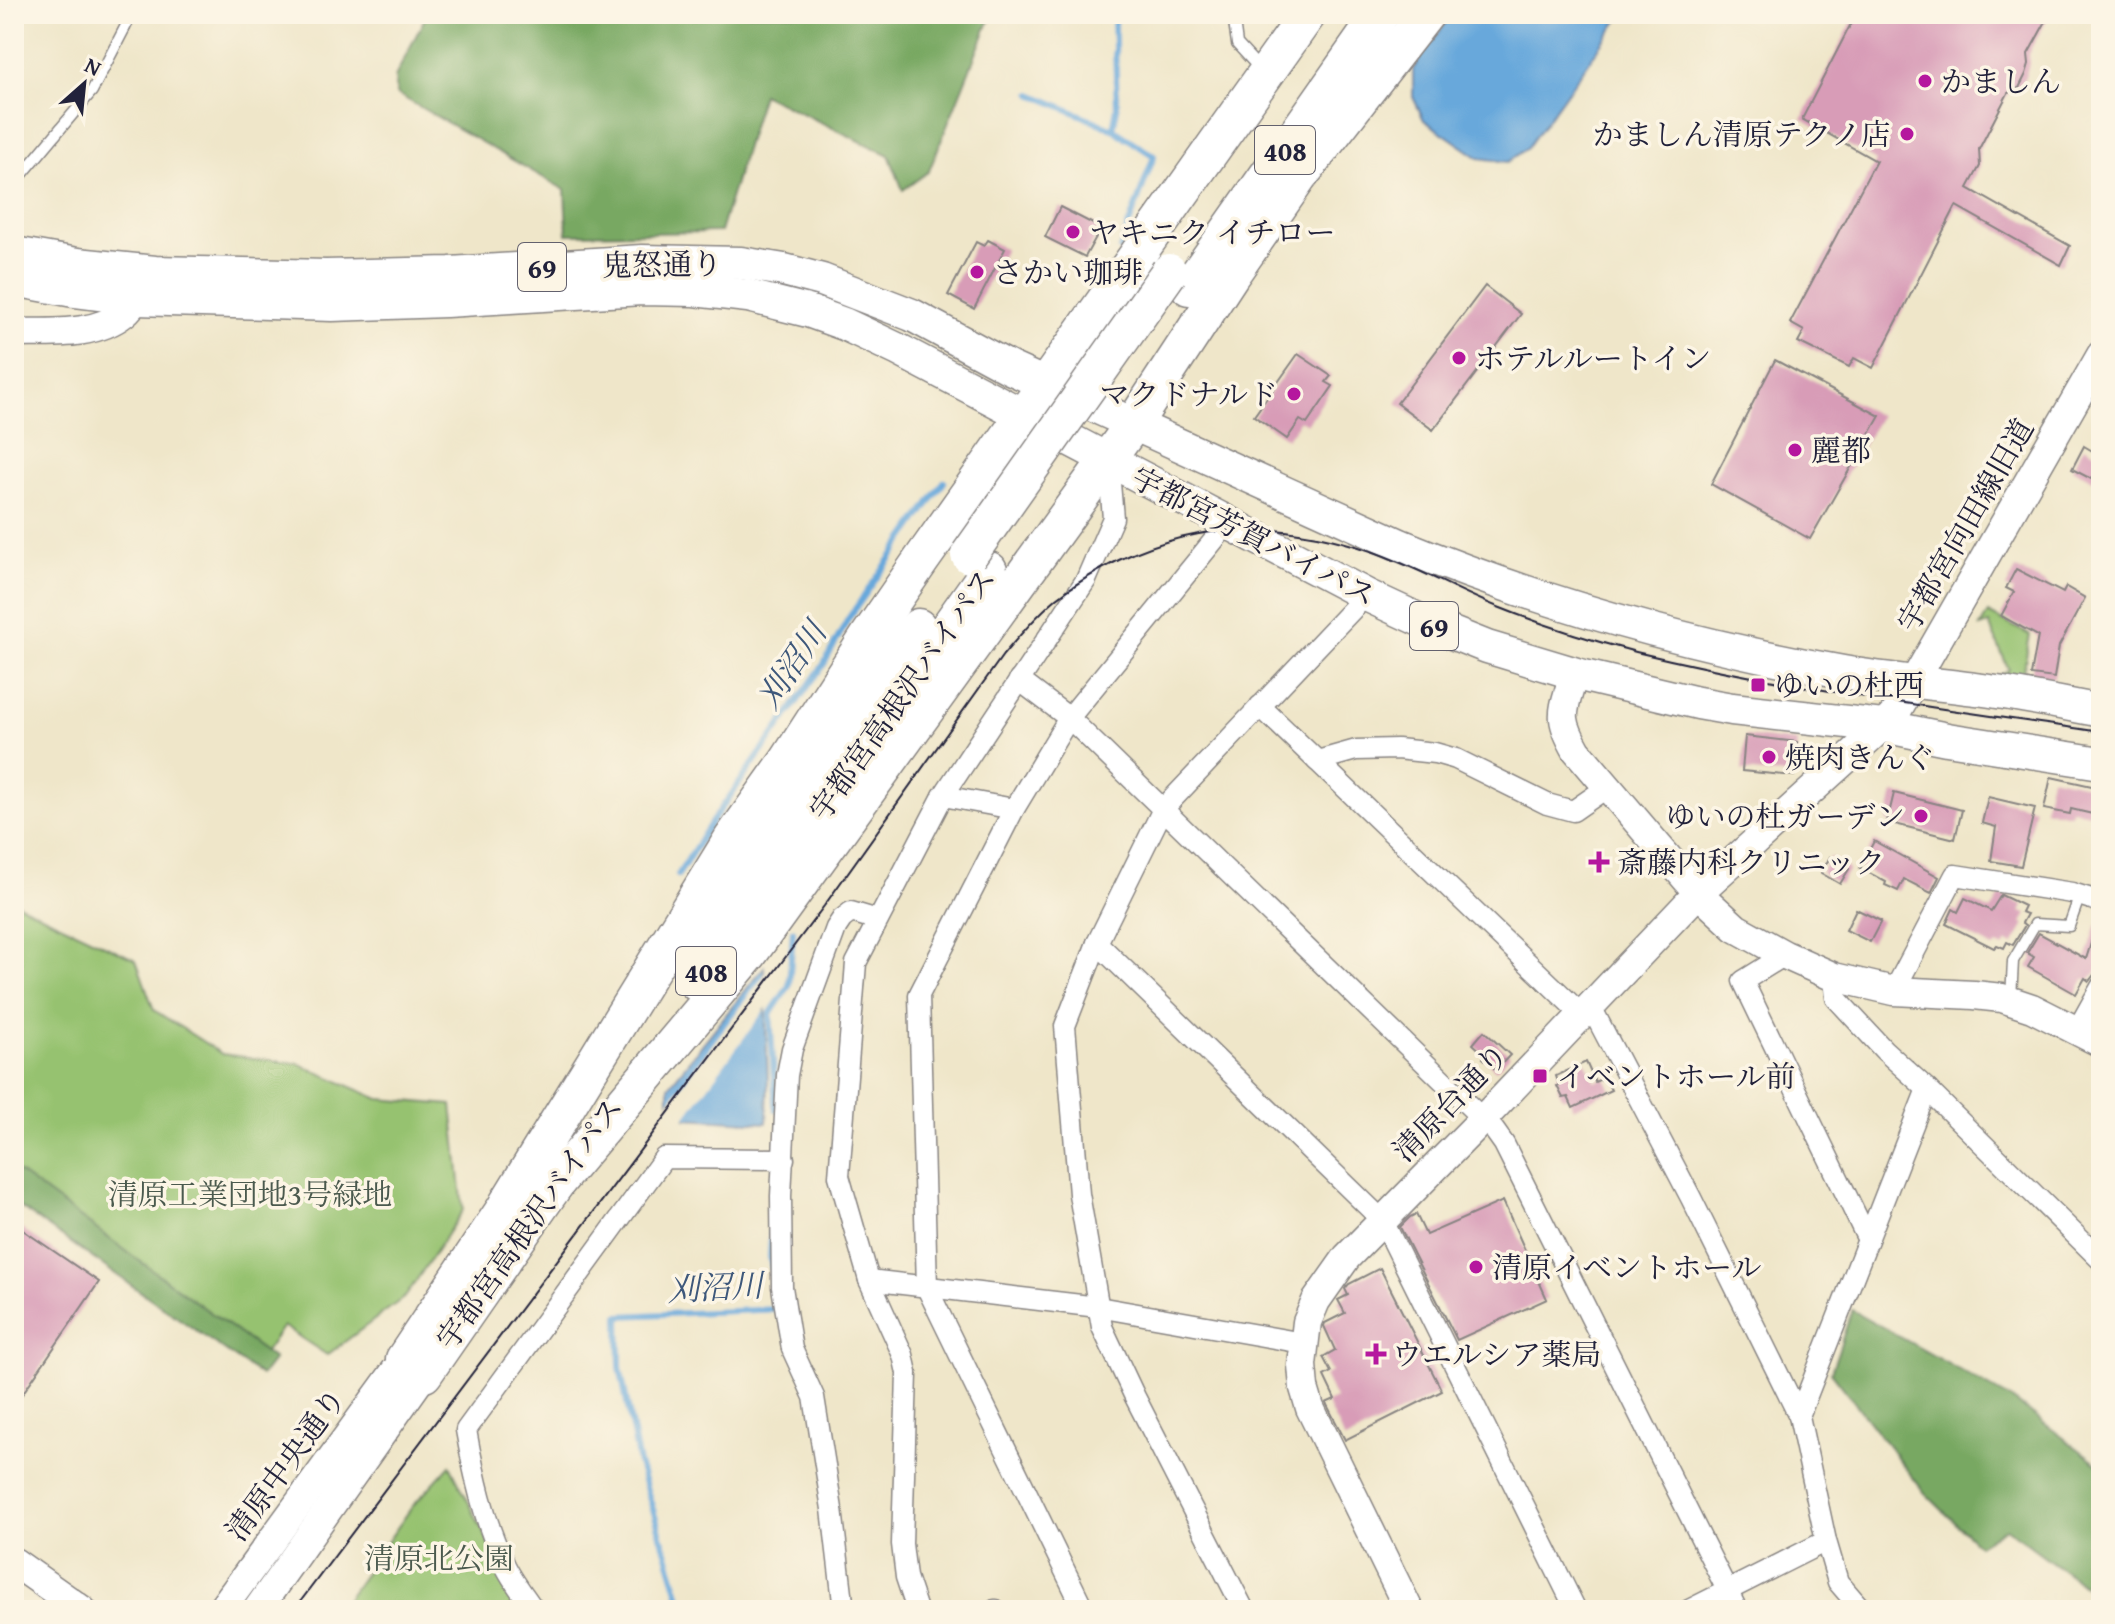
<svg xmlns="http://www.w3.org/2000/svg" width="2115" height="1624" viewBox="0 0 2115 1624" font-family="'Gentium Book Plus','Noto Serif JP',serif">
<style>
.green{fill:#96c270;stroke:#5c7256;stroke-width:2}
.forest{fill:#78a862;stroke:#4d654e;stroke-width:2}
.water{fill:#68a8db;stroke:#45658b;stroke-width:2}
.pier{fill:#efe6c9}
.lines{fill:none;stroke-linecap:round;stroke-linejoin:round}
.stream{stroke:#68a8db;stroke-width:6}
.building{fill:#d89cb7}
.lane-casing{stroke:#888482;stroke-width:13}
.street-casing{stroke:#888482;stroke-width:23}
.secondary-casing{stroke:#888482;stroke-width:31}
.primary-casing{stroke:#888482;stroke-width:35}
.highway-casing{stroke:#888482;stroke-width:39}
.lane{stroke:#fff;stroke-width:10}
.street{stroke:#fff;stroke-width:20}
.secondary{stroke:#fff;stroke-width:28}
.primary{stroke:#fff;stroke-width:32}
.highway{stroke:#fff;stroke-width:36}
.tram{stroke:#22223b;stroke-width:2}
.highway-bridge-casing{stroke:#888482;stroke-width:39;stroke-linecap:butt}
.highway-bridge{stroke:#fff;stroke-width:36}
.poi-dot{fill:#b5179e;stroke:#fcf5e5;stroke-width:3}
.labels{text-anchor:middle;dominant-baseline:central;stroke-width:7;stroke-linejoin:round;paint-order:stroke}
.shield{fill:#fcf5e5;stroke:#63616e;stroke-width:2}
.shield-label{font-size:28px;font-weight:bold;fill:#22223b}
.poi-label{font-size:30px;fill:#22223b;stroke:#fcf5e5;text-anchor:start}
.street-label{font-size:30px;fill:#22223b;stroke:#fcf5e5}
.park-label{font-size:30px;fill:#4b5a4e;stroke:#fcf5e5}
.water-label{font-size:32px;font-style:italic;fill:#3e587b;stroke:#fcf5e5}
</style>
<rect width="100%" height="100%" fill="#fcf5e5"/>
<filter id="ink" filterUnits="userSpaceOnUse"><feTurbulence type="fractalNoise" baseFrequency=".0125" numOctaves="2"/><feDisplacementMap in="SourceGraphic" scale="16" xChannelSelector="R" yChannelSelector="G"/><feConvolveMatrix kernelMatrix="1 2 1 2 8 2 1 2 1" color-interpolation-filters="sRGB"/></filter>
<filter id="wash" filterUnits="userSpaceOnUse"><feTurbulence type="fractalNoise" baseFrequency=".006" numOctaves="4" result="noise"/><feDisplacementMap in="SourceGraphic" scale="32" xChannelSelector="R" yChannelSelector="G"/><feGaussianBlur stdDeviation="1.8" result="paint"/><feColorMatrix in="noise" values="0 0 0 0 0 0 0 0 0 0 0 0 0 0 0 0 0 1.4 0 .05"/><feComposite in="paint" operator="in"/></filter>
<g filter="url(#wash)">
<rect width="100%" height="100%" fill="#efe6c9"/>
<g class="green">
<path d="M1988 613 2030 635 2022 678 2000 674 2009 670 1989 624 1980 627Z"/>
<path d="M14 902 136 960 154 1010 222 1054 299 1064 379 1099 452 1105 463 1210 406 1296 327 1355 283 1326 256 1365 14 1193Z"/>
<path d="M450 1465 502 1569 529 1610H339L412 1507Z"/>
</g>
<g class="forest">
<path d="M427 14H992L929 171 903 190 889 155 762 94 720 232 567 234 565 190 397 94 395 77Z"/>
<path d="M14 1169 274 1359 261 1376 14 1203Z"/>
<path d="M1852 1310 2016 1402 2101 1466V1598L2006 1528 1978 1545 1925 1493 1831 1372Z"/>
</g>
<g class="water">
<path d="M1452 14H1623L1527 148 1508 162 1479 158 1424 120 1413 97V69Z"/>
<path d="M764 967 768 1084 767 1123 669 1117V1086Z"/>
</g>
<path class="pier" d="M768 970 769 1004 682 1122 667 1120 665 1107Z"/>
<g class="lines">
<g class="stream">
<path d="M1032 94 1113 129 1154 156 1120 249"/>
<path d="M1113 129 1117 108 1114 14"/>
<path d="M678 875 713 820 824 664 848 619 944 482"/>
<path d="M776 1109 770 1014 789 986 793 931"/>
<path d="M772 1221 770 1257 773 1273"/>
<path d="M684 1610 639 1464 620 1367 619 1316 780 1309 779 1308"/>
</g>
</g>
<g id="blocks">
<g class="building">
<path d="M1856 14H2050L2028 54 2029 64 2026 74 2019 88 2008 93 1979 149 1980 166 1968 188 2070 246 2061 265 1956 206 1873 368 1854 358 1849 367 1798 342 1804 331 1790 323 1876 161 1802 119Z"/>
<path d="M1060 207 1101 228 1085 257 1045 237Z"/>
<path d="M988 240 1005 249 974 309 948 295 976 242 984 246Z"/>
<path d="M1485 286 1521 314 1433 430 1397 403Z"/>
<path d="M1298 354 1331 376 1326 382 1333 386 1307 424 1300 420 1287 439 1254 416Z"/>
<path d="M1775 360 1880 416 1810 539 1711 484Z"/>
<path d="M2084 446 2101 456V484L2072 469Z"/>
<path d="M2016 569 2063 593 2066 587 2085 598 2059 646 2054 678 2031 675 2038 636 2001 616 2014 592 2006 588Z"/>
<path d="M1745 736 1797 742 1794 776 1742 771Z"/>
<path d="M2051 777 2101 788V816L2071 809 2070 814 2044 809Z"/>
<path d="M1894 793 1962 810 1955 839 1887 822Z"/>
<path d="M1988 797 2035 808 2021 866 1991 861 1996 827 1982 823Z"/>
<path d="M1874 841 1939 877 1931 893 1904 879 1898 891 1885 885 1886 882 1860 868Z"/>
<path d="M1830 857 1849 869 1840 884 1821 873Z"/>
<path d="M2001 895 2024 906 2021 912 2027 914 2022 923 2025 925 2013 945 2007 942 2004 948 1997 945 1994 948 1946 924 1953 909 1958 912 1965 898 1991 911Z"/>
<path d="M1856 909 1881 921 1870 942 1846 930Z"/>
<path d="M2097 924H2101V966L2089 981 2085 978 2076 994 2028 967 2034 957 2027 953 2039 933 2086 959Z"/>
<path d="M1484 1031 1510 1055 1496 1070 1483 1058 1485 1055 1473 1044Z"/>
<path d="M1586 1062 1595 1082 1605 1077 1611 1090 1573 1108 1568 1097 1563 1098 1557 1086 1559 1085 1556 1076Z"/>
<path d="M1503 1201 1547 1299 1457 1340 1400 1227 1410 1217 1416 1214 1426 1235Z"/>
<path d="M14 1224 99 1282 14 1406Z"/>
<path d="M1380 1268 1442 1391 1345 1440 1326 1403 1335 1399 1324 1376 1331 1372 1323 1357 1335 1350 1324 1326 1325 1323 1345 1313 1338 1300 1348 1295 1345 1289 1349 1284Z"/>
</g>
</g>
</g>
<g filter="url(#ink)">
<use href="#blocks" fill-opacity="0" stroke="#888482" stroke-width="2"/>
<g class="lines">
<defs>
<g id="lane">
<path d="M1233 14 1237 44 1261 70"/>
<path d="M14 184 92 91 132 14"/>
<path d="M2011 999 2013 961 2035 924 2069 926 2080 895"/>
</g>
<g id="street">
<path d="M1019 680 1069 718 1494 1130 1504 1144 1737 1610"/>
<path d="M1260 706 1581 1014"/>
<path d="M1317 761 1356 750 1397 749 1435 753 1456 759 1547 804 1573 811 1609 786"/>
<path d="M943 796 1014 809"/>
<path d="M1097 943 1383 1221 1576 1610"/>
<path d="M1785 955 1743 981 1867 1238"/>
<path d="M1834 977 1836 998 1884 1050 1927 1089 2101 1260"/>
<path d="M1894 991 1955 875 2072 893 2101 902"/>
<path d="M1590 1005 1691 1198 1799 1416"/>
<path d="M2077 1030 2101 987"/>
<path d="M869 1280 1098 1307 1303 1343"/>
<path d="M534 1610C524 1595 511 1579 504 1563 484 1521 474 1475 466 1430L664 1158 784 1159"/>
<path d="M844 1610 832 1509 814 1397 792 1349 782 1287 781 1196 787 1075 792 1049 836 928 842 919 851 912 878 920"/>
<path d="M917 1610 906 1577 902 1544 907 1373 903 1355 869 1280 839 1176 856 963 943 796 1086 580 1113 518 1108 460"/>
<path d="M995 1610H996"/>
<path d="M1084 1610 927 1288 919 995 1014 809 1069 718 1228 523"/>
<path d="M1244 1610 1135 1397 1102 1327 1079 1194 1065 1026 1097 943 1163 809 1366 595"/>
<path d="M1689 1610 1826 1541"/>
<path d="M1862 1610 1838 1582 1826 1541 1799 1416 1927 1089"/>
</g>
<g id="secondary">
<path d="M14 333C49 332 94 337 124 313 133 306 140 294 147 284"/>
<path d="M1574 673C1564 712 1556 714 1577 751L1698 893 1736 928 1785 955 1834 977 1894 991 1974 995 2002 998 2032 1008 2101 1043"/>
<path d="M14 1562 82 1610"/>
<path d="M221 1610 404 1359"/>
<path d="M257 1610 424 1374"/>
<path d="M1409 1610 1310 1408 1304 1388 1302 1365 1307 1322 1316 1301 1347 1257 1483 1119 1698 893 1883 726 1897 711 2101 355"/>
</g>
<g id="primary">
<path d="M14 253 77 264 155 272 326 276 450 273 642 261 741 263 784 270 822 280 912 315 1010 368 1400 545C1541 603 1693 645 1843 672 1887 680 1931 683 1975 689 2017 694 2059 703 2101 711"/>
<path d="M14 280 74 291 137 299 332 305 446 301 642 289 694 290 748 296 808 311 844 324 899 350 1366 595 1422 621 1487 647 1580 675 1698 703 1732 709 1883 726 1947 739 2101 763"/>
</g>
<g id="highway">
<path d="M1189 287 1381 14"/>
<path d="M695 941 918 627"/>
<path d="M697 983 989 570"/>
<path d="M553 1187 749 954 1134 423 1231 275 1299 177 1426 14"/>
<path d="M507 1204 732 839 787 762 868 637 922 559 1308 14"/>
<path d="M404 1359 521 1184"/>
<path d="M424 1374 566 1169"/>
</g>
</defs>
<use href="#lane" class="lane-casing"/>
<use href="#street" class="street-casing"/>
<use href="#secondary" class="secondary-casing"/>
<use href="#primary" class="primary-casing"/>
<use href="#highway" class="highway-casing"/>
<use href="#lane" class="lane"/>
<use href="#street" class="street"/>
<use href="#secondary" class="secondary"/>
<use href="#primary" class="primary"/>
<use href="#highway" class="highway"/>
<path class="tram" d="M294 1610 824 906 1003 655C1020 635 1037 615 1057 598 1076 583 1097 571 1119 560 1204 520 1283 521 1371 551 1415 566 1455 590 1498 607 1543 625 1590 640 1636 652 1789 689 1946 709 2101 732"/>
<defs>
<path id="highway-bridge" d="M969 555 1169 272"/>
</defs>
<use href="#highway-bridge" class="highway-bridge-casing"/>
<use href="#highway-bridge" class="highway-bridge"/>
</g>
</g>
<g class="poi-dot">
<circle cx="1925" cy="81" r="8"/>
<circle cx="1907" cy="134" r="8"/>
<circle cx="1073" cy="232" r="8"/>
<circle cx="977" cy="272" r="8"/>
<circle cx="1459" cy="358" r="8"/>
<circle cx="1294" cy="394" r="8"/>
<circle cx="1795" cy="450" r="8"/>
<rect x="1750" y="677" width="16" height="16" rx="4"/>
<circle cx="1769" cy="757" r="8"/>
<circle cx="1921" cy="816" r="8"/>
<path d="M1595 850h8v8h8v8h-8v8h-8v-8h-8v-8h8z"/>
<rect x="1532" y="1068" width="16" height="16" rx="4"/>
<circle cx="1476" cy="1267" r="8"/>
<path d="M1372 1342h8v8h8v8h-8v8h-8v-8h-8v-8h8z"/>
</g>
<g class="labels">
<g class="shield">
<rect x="1255" y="126" width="60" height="48" rx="6"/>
<rect x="518" y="243" width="48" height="48" rx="6"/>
<rect x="1410" y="602" width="48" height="48" rx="6"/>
<rect x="676" y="947" width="60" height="48" rx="6"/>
</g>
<g class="shield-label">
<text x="1285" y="150">408</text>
<text x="542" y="267">69</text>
<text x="1434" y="626">69</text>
<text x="706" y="971">408</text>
</g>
<g class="poi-label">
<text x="1941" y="81">かましん</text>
<text x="1891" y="134" text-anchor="end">かましん清原テクノ店</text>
<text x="1089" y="232">ヤキニク イチロー</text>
<text x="993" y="272">さかい珈琲</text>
<text x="1475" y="358">ホテルルートイン</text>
<text x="1278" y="394" text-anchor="end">マクドナルド</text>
<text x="1811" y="450">麗都</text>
<text x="1774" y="685">ゆいの杜西</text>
<text x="1785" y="757">焼肉きんぐ</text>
<text x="1905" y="816" text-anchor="end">ゆいの杜ガーデン</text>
<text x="1617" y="862">斎藤内科クリニック</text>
<text x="1556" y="1076">イベントホール前</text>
<text x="1492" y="1267">清原イベントホール</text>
<text x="1392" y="1354">ウエルシア薬局</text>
</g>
<g class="street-label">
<text transform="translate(662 264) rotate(-1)">鬼怒通り</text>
<text transform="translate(1965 525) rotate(-60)">宇都宮向田線旧道</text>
<text transform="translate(1254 536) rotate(27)">宇都宮芳賀バイパス</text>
<text transform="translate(902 694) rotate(-55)">宇都宮高根沢バイパス</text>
<text transform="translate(1450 1102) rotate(-46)">清原台通り</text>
<text transform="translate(529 1223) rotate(-55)">宇都宮高根沢バイパス</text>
<text transform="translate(285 1464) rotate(-54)">清原中央通り</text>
</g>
<g class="park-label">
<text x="250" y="1194">清原工業団地3号緑地</text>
<text x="439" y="1558">清原北公園</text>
</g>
<g class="water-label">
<text transform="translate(791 665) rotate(-56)">刈沼川</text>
<text transform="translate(715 1287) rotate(-3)">刈沼川</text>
</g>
</g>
<rect width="2115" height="1624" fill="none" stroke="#fcf5e5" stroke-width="48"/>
<g transform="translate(84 84) rotate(27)" stroke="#fcf5e5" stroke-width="6" paint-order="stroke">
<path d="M0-6L14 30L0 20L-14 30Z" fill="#22223b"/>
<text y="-12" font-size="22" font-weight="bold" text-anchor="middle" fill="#22223b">N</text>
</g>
</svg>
